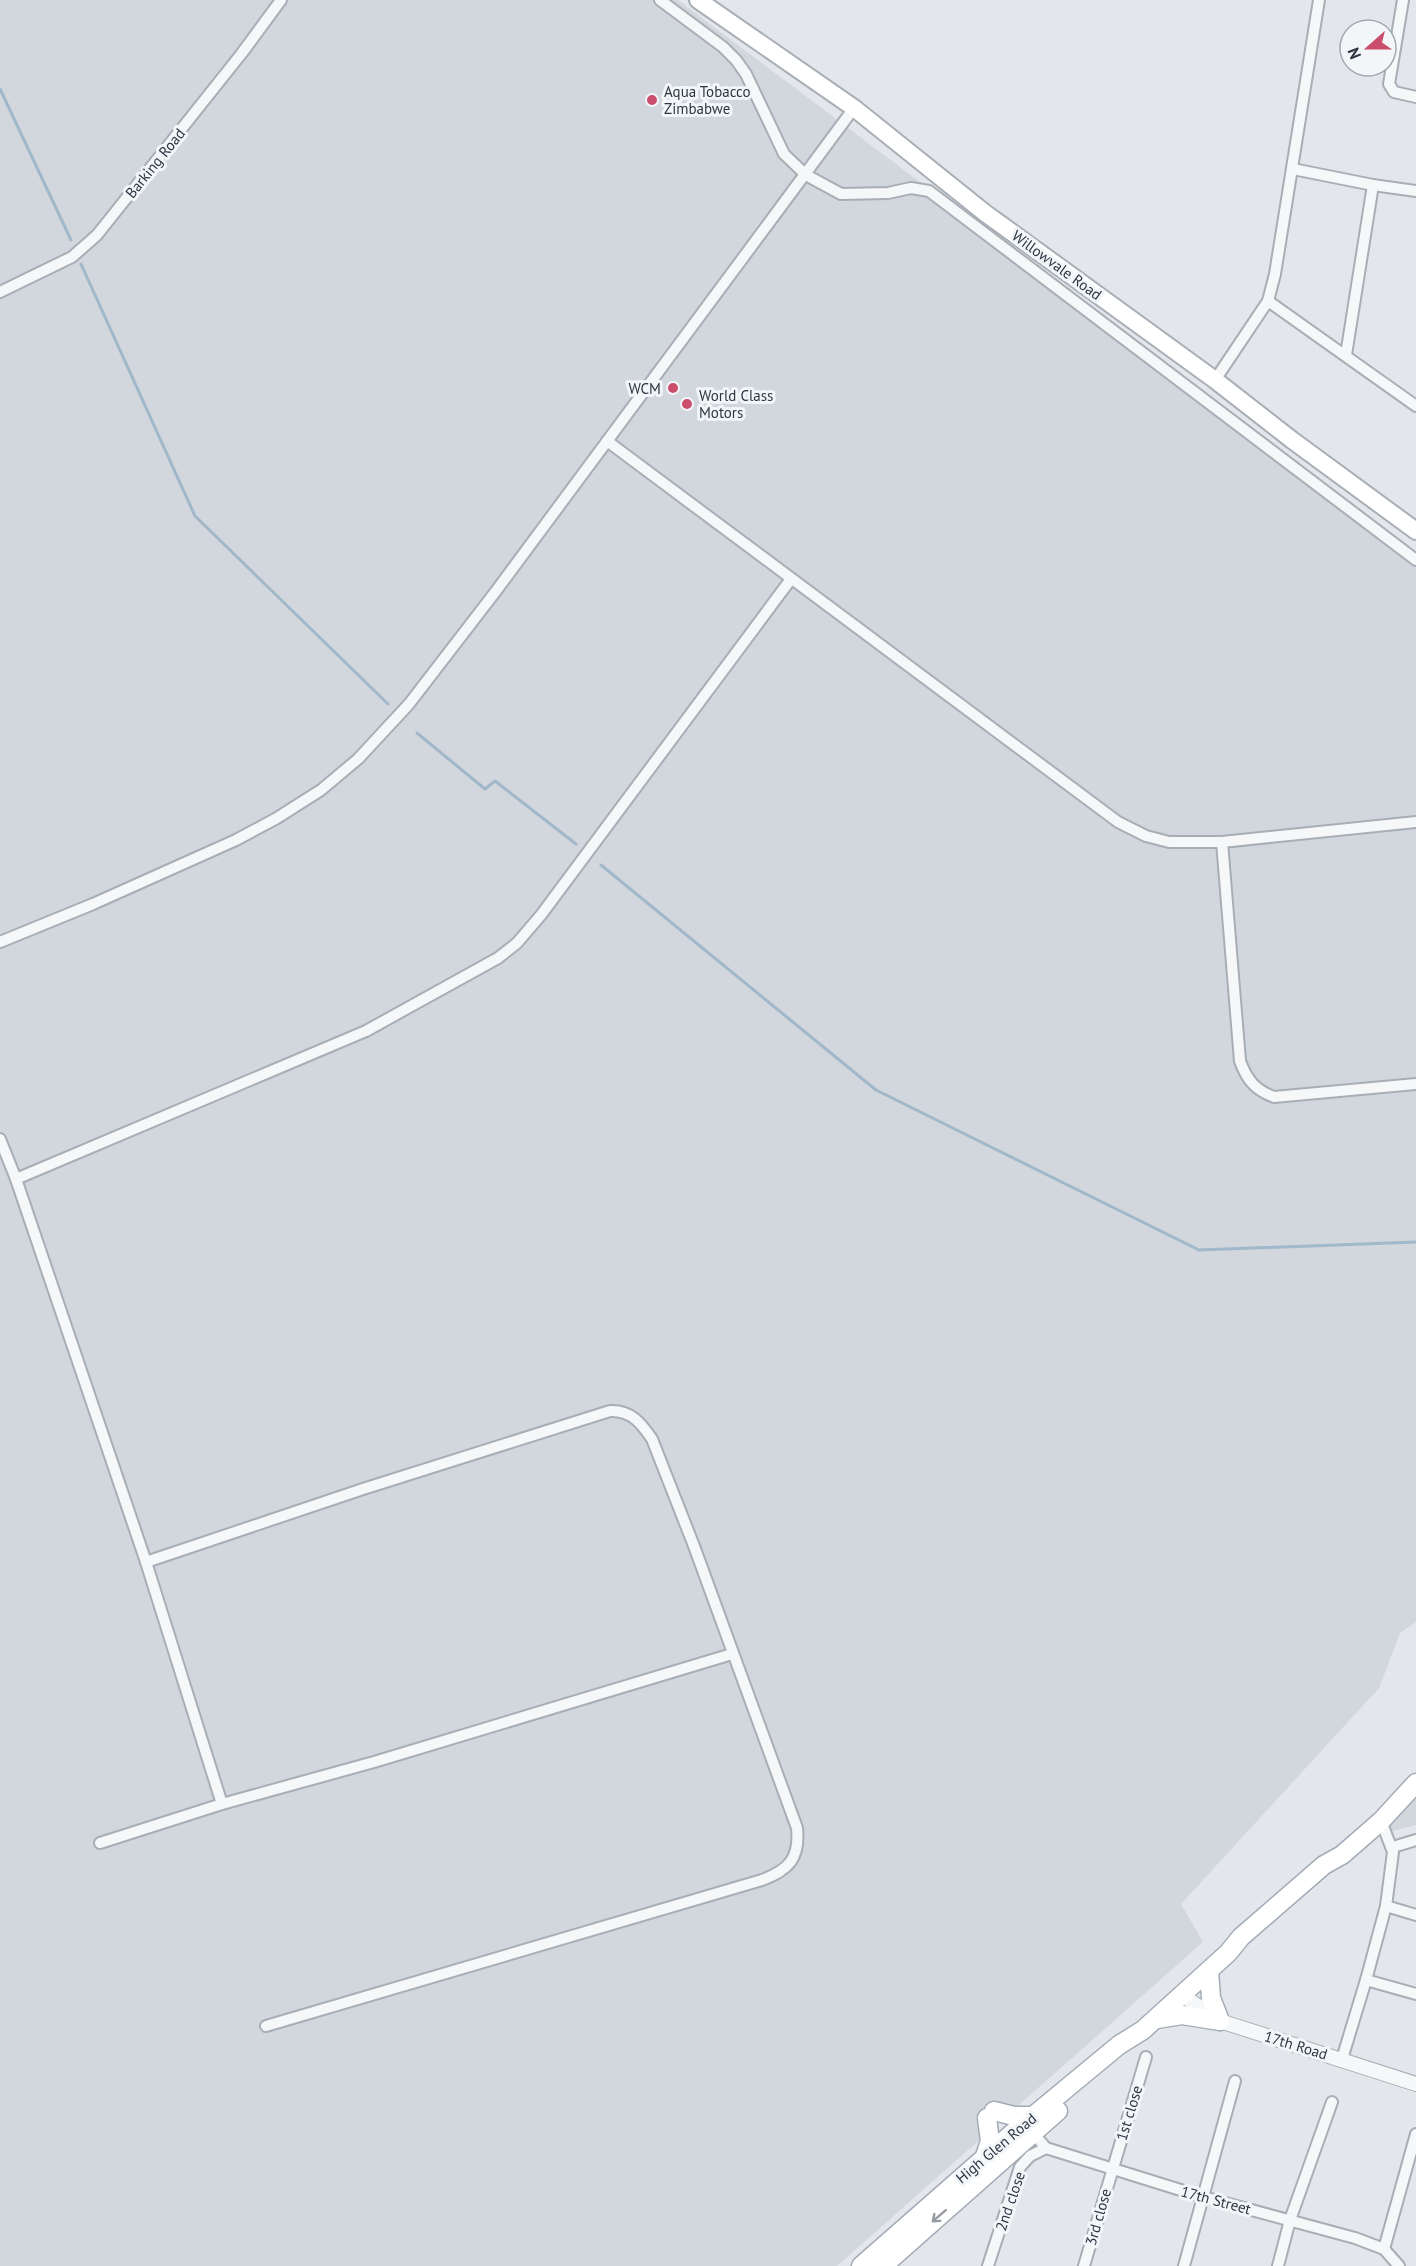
<svg xmlns="http://www.w3.org/2000/svg" width="1416" height="2266" viewBox="0 0 1416 2266" font-family="'PT Sans',sans-serif">
<style>
.built{fill:#d2d6dd}
.lines{fill:none;stroke-linecap:round;stroke-linejoin:round}
.stream{stroke:#a0b8c9;stroke-width:3}
.minor-casing{stroke:#a8aeb5;stroke-width:14}
.tertiary-casing{stroke:#a8aeb5;stroke-width:16}
.secondary-casing{stroke:#a8aeb5;stroke-width:20}
.primary-casing{stroke:#a3acb6;stroke-width:21}
.minor{stroke:#f6f7f9;stroke-width:10}
.tertiary{stroke:#f6f7f9;stroke-width:14}
.secondary{stroke:#fff;stroke-width:16}
.primary{stroke:#fff;stroke-width:18}
.oneway{stroke:#969aa1}
.poi-dot{fill:#ca4e6c;stroke:#f3f6f8;stroke-width:2}
.labels{text-anchor:middle;dominant-baseline:central;stroke-width:6;stroke-linejoin:round;paint-order:stroke}
.poi-label{font-size:15px;fill:#2c3643;stroke:#f3f6f8;text-anchor:start}
.street-label{font-size:15px;fill:#2c3643;stroke:#f3f6f8}
</style>
<rect width="100%" height="100%" fill="#e3e7eb"/>
<g class="built">
<path d="M0 0H678L1416 555V1622L1400 1633 1379 1688 1181 1904 1203 1942 837 2266H0Z"/>
<path d="M1416 1784V1825L1367 1838Z"/>
</g>
<g class="lines">
<g class="stream">
<path d="M0 89 71 240"/>
<path d="M81 264 195 516 388 704"/>
<path d="M417 733 485 789 495 781 576 844"/>
<path d="M601 865 876 1090 1199 1250 1416 1242"/>
</g>
<defs>
<g id="minor">
<path d="M660 0 723 47 736 60 746 74 784 154 806 175 841 194 888 193 911 188 929 191 1416 560"/>
<path d="M1403 0 1389 84 1394 92 1416 97"/>
<path d="M1293 169 1373 185 1416 191"/>
<path d="M0 292 72 257 97 235 242 53 281 0"/>
<path d="M1268 301 1416 406"/>
<path d="M1346 355 1373 185"/>
<path d="M1215 380 1268 301 1275 274 1319 0"/>
<path d="M607 441 1118 822 1146 836 1169 842H1222L1416 822"/>
<path d="M1222 842 1240 1061C1247 1080 1255 1090 1274 1097L1416 1084"/>
<path d="M0 942 93 904 236 840 277 818 321 790 358 759 409 704 496 591 854 108"/>
<path d="M0 1139 16 1179 146 1562 222 1804"/>
<path d="M16 1179 366 1031 498 958 517 943 541 915 791 579"/>
<path d="M146 1562 363 1489 610 1411C631 1410 641 1423 652 1439L694 1546 797 1828C800 1858 789 1870 762 1880L266 2026"/>
<path d="M100 1843 222 1804 374 1762 732 1654"/>
<path d="M1393 1847 1416 1840"/>
<path d="M1386 1906 1416 1915"/>
<path d="M1366 1980 1416 1994"/>
<path d="M1342 2059 1366 1980 1386 1906 1393 1852 1381 1821"/>
<path d="M1033 2133 1046 2148 1203 2197 1355 2238 1384 2249 1399 2266"/>
<path d="M1384 2249 1416 2134"/>
<path d="M988 2266 1020 2167 1030 2156 1046 2148"/>
<path d="M1084 2266 1146 2057"/>
<path d="M1184 2266 1235 2081"/>
<path d="M1278 2266 1290 2220 1332 2102"/>
</g>
<path id="tertiary" d="M1182 1995 1220 2021 1416 2084"/>
<path id="secondary" d="M698 0 854 108 985 213 1215 380 1292 440 1416 531"/>
<g id="primary">
<path d="M1209 1971 1211 1998 1220 2021"/>
<path d="M1157 2019 1182 2015 1220 2021"/>
<path d="M994 2111 1014 2116H1033"/>
<path d="M985 2156 990 2141 987 2118"/>
<path d="M861 2266 1015 2131 1119 2045 1143 2030 1228 1953 1241 1937 1324 1865 1342 1855 1381 1821 1416 1783"/>
<path d="M883 2266 1058 2111"/>
</g>
</defs>
<use href="#minor" class="minor-casing"/>
<use href="#tertiary" class="tertiary-casing"/>
<use href="#secondary" class="secondary-casing"/>
<use href="#primary" class="primary-casing"/>
<use href="#minor" class="minor"/>
<use href="#tertiary" class="tertiary"/>
<use href="#secondary" class="secondary"/>
<use href="#primary" class="primary"/>
</g>
<defs><path id="oneway-shaft" d="M-6 0H5M1.5-3L5.5 0L1.5 3" fill="none" stroke-width="1.6" stroke-linecap="round" stroke-linejoin="round" transform="scale(1.5)"/></defs>
<use class="oneway" href="#oneway-shaft" transform="translate(939 2216) rotate(139)"/>
<g class="poi-dot">
<circle cx="652" cy="100" r="6"/>
<circle cx="673" cy="388" r="6"/>
<circle cx="687" cy="404" r="6"/>
</g>
<g class="labels">
<g class="poi-label">
<text x="664" y="91">Aqua Tobacco<tspan x="664" dy="17">Zimbabwe</tspan></text>
<text x="661" y="388" text-anchor="end">WCM</text>
<text x="699" y="395">World Class<tspan x="699" dy="17">Motors</tspan></text>
</g>
<g class="street-label">
<text transform="translate(155 163) rotate(-51)">Barking Road</text>
<text transform="translate(1057 265) rotate(36)">Willowvale Road</text>
<text transform="translate(1296 2045) rotate(17)">17th Road</text>
<text transform="translate(1129 2113) rotate(-73)">1st close</text>
<text transform="translate(996 2148) rotate(-40)">High Glen Road</text>
<text transform="translate(1216 2200) rotate(15)">17th Street</text>
<text transform="translate(1010 2201) rotate(-71)">2nd close</text>
<text transform="translate(1098 2217) rotate(-74)">3rd close</text>
</g>
</g>
<g transform="translate(1368 48) rotate(249)"><circle r="28" fill="#f3f6f8" stroke="#a3a9b0" stroke-width="1.5"/>
<path d="M0-4.5L10 22L0 15L-10 22Z" fill="#ca4e6c"/>
<text y="-9" font-size="16" font-weight="bold" text-anchor="middle" fill="#2c3643">N</text>
</g>
</svg>
